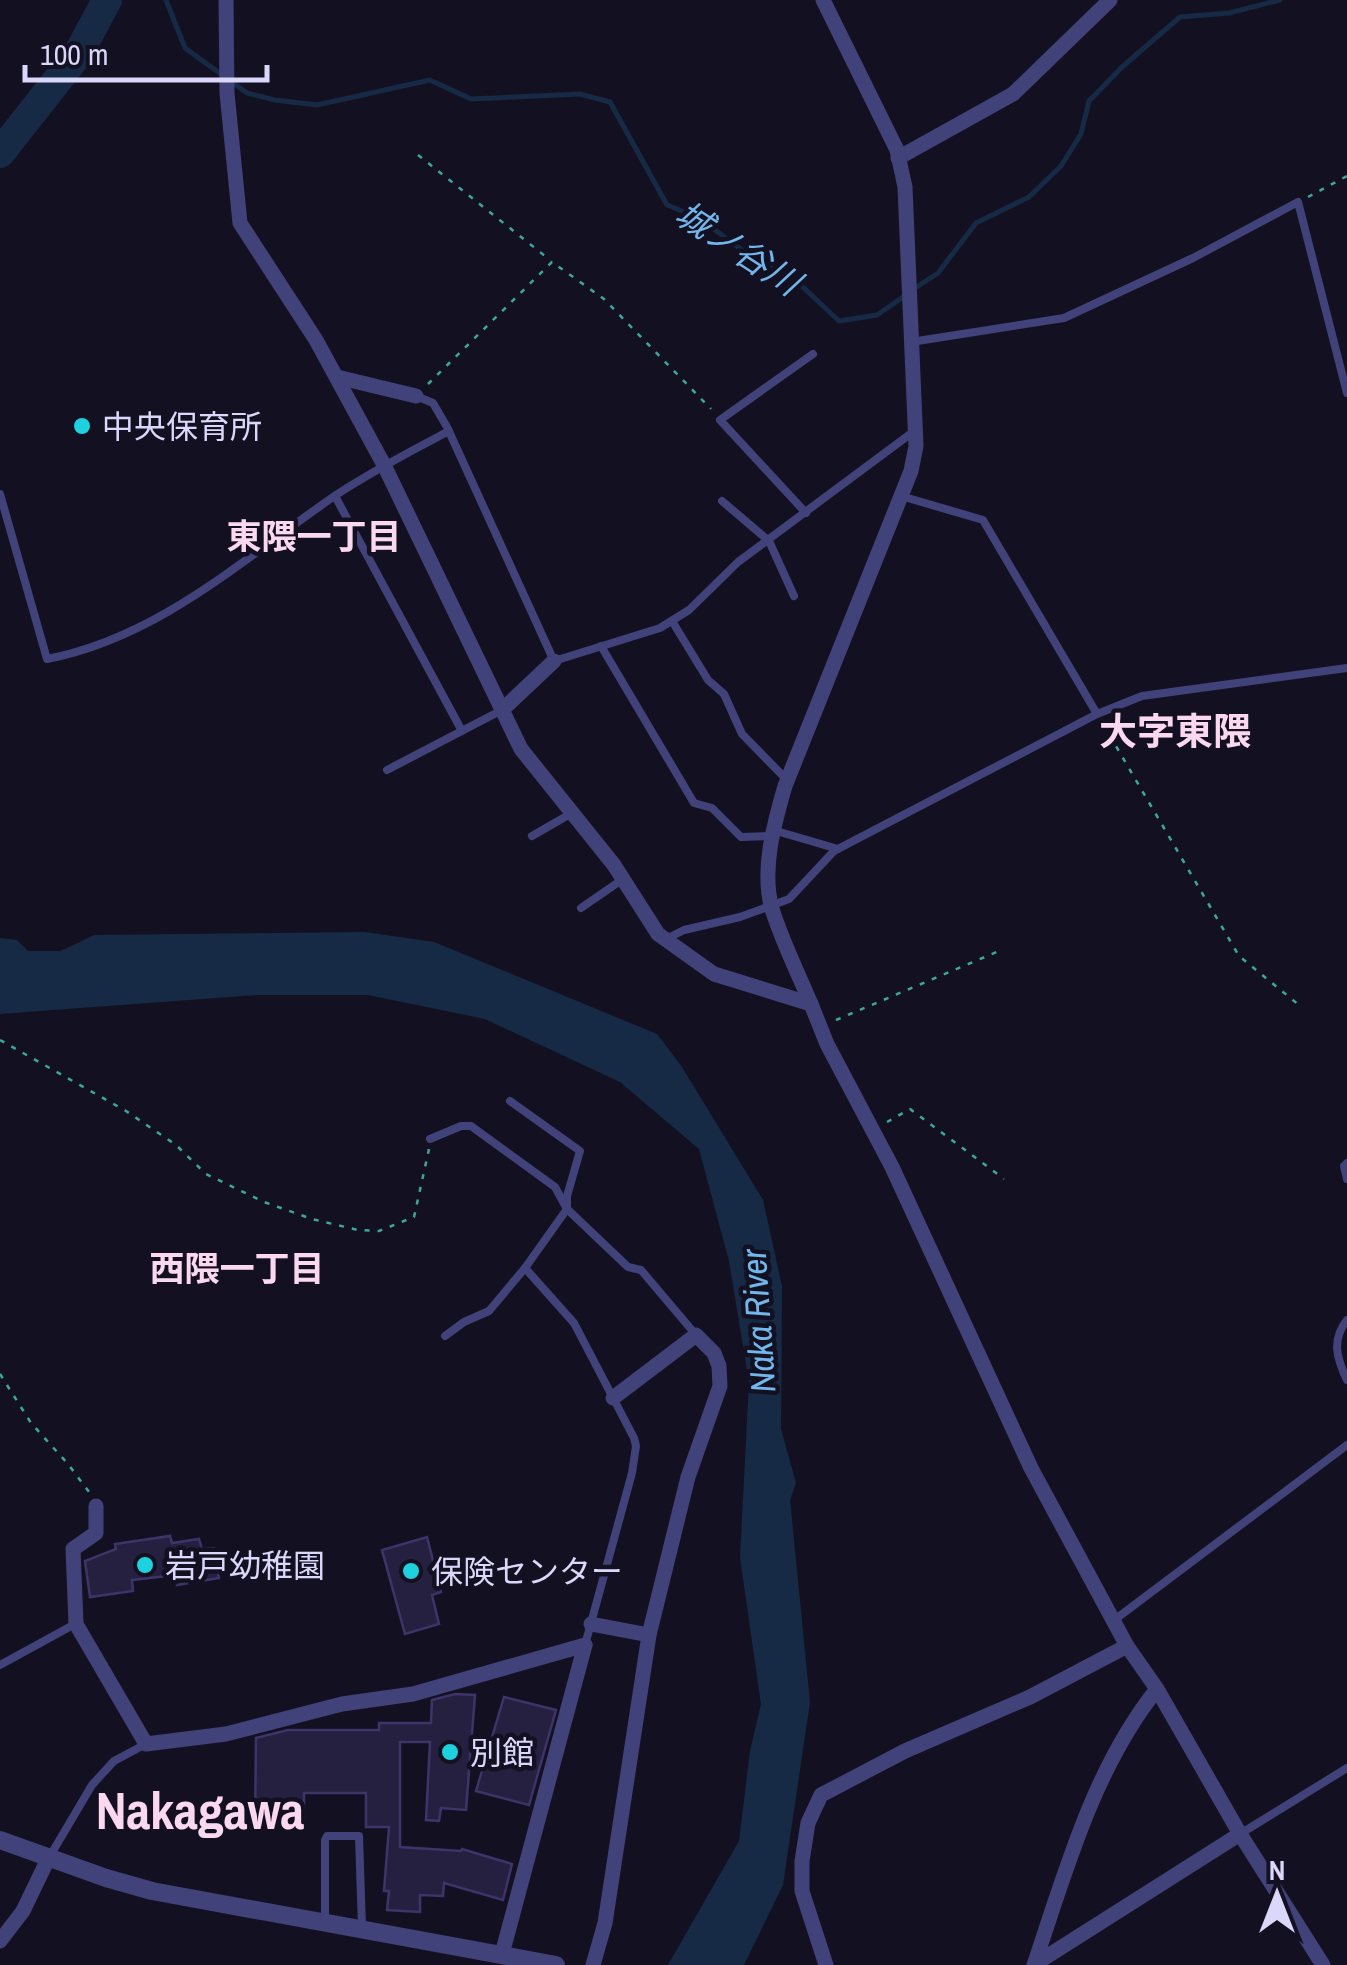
<svg xmlns="http://www.w3.org/2000/svg" width="1347" height="1965" viewBox="0 0 1347 1965" font-family="'Archivo Narrow','Noto Sans JP',sans-serif">
<style>
.water{fill:#162a46}
.lines{fill:none;stroke-linecap:round;stroke-linejoin:round}
.stream{stroke:#162a46;stroke-width:5}
.river{stroke:#162a46;stroke-width:30}
.building{fill:#251f40;stroke:#3d3469;stroke-width:2.5}
.path{stroke:#3ea69c;stroke-width:2.5;stroke-dasharray:5 8;stroke-linecap:butt}
.service{stroke:#42427a;stroke-width:8}
.minor{stroke:#42427a;stroke-width:15}
.tertiary{stroke:#42427a;stroke-width:18}
.poi-dot{fill:#1ed1de;stroke:#131121;stroke-width:4}
.labels{text-anchor:middle;dominant-baseline:central;stroke-width:9;stroke-linejoin:round;paint-order:stroke}
.poi-label{font-size:32px;fill:#dad7fa;stroke:#131121;text-anchor:start}
.water-label{font-size:35px;font-style:italic;fill:#72b7ec;stroke:#131121}
.neighbourhood-label{font-size:35px;font-weight:bold;fill:#fad8ef;stroke:#131121}
.quarter-label{font-size:38px;font-weight:bold;fill:#fad8ef;stroke:#131121}
.town-label{font-size:52px;font-weight:bold;fill:#fad8ef;stroke:#131121}
</style>
<rect width="100%" height="100%" fill="#131121"/>
<path class="water" d="M365 932 434 942 657 1034 682 1067 763 1200 782 1286 781 1429 796 1483 790 1500 810 1702 783 1885 744 1965H668L739 1841 750 1751 761 1704 740 1557 749 1382 729 1261 699 1149 620 1082 485 1019 368 995H256L0 1014V938L17 940 28 951H61L94 935Z"/>
<g class="lines">
<g class="stream">
<path d="M166 0 185 48 247 93 275 100 317 105 430 80 471 99 580 94 610 102 667 205 699 218 746 253 789 274 839 321 877 315 906 295"/>
<path d="M915 288 938 273 976 223 1029 197 1061 166 1081 134 1089 101 1122 67 1180 17 1229 13 1280 0"/>
</g>
<path class="river" d="M0 153 78 54 107 0"/>
</g>
<g class="building">
<path d="M170 1536 172 1543 199 1539 202 1549 214 1548 219 1578 177 1585 176 1575 132 1580 133 1591 90 1597 85 1561 116 1549 115 1544Z"/>
<path d="M427 1537 441 1592 432 1595 439 1624 405 1634 382 1550Z"/>
<path d="M455 1694 475 1695 466 1810 441 1808 439 1821 426 1820 430 1742H400V1847L461 1851 462 1849 512 1864 503 1900 444 1883 443 1896 420 1895V1912L387 1910 389 1891H384L389 1827H366V1793H304V1828H255L256 1738 288 1730H379V1723H431L432 1700Z"/>
<path d="M504 1697 556 1710 529 1805 476 1791Z"/>
</g>
<g class="lines">
<g class="path">
<path d="M418 155 550 260"/>
<path d="M1308 197 1347 176"/>
<path d="M428 384 552 262 604 299 711 409"/>
<path d="M1103 724 1239 956 1299 1005"/>
<path d="M836 1020 999 951"/>
<path d="M0 1040 126 1111 176 1145 206 1174 264 1202 312 1219 358 1230 379 1231 414 1217 429 1149"/>
<path d="M887 1122 910 1109 1004 1179"/>
<path d="M0 1374 31 1423 68 1464 89 1492"/>
</g>
<g class="service">
<path d="M911 342 1064 318 1193 258 1298 202 1347 393"/>
<path d="M416 396 433 403 447 427 554 661 660 628 689 610 738 562 913 432"/>
<path d="M0 494 47 659C160 637 244 558 336 495 372 471 411 451 449 431"/>
<path d="M335 496 462 731"/>
<path d="M901 496 983 520 1097 714"/>
<path d="M722 501 769 541 794 596"/>
<path d="M806 513 720 420 813 354"/>
<path d="M672 621 708 680 724 694 742 734 787 780"/>
<path d="M601 646 694 803 712 808 741 837 772 836"/>
<path d="M387 770 502 710"/>
<path d="M773 830 838 849"/>
<path d="M532 836 572 813"/>
<path d="M581 908 623 879"/>
<path d="M666 939 684 930 740 917 789 899 834 851 1097 714 1142 696 1347 668"/>
<path d="M510 1101 580 1151 567 1196V1209L628 1267 641 1270 696 1335"/>
<path d="M430 1139 461 1126H471L555 1187 567 1209 525 1268 574 1323 634 1438 636 1446 632 1473 585 1645"/>
<path d="M1347 1163 1344 1166 1347 1179"/>
<path d="M1347 1320C1331 1340 1337 1359 1347 1380"/>
<path d="M445 1336 464 1322 489 1311 525 1268"/>
<path d="M1113 1621 1347 1445"/>
<path d="M0 1665 75 1624"/>
<path d="M1240 1834 1347 1768"/>
<path d="M50 1856 92 1785 114 1761 146 1744"/>
<path d="M325 1922V1840L327 1836H359L362 1927"/>
</g>
<g class="minor">
<path d="M226 0 227 93 240 223 316 340 384 465 521 749 614 865 658 934 714 974 811 1004 827 1044 892 1167 1031 1468 1127 1646 1157 1689 1240 1834 1323 1965"/>
<path d="M898 158 1013 94 1110 0"/>
<path d="M337 377 416 396"/>
<path d="M502 710 554 661"/>
<path d="M811 1004C798 973 782 941 772 909 761 870 774 824 785 786L911 471 916 446 905 187 897 150 823 0"/>
<path d="M96 1506V1533L73 1549 76 1624 146 1744 226 1734 342 1704 413 1694 585 1645"/>
<path d="M591 1624 649 1635"/>
<path d="M0 1941 23 1911 49 1857"/>
<path d="M502 1954 585 1645"/>
<path d="M1035 1964 1240 1834"/>
<path d="M593 1965 605 1923 649 1635 688 1477 720 1386 719 1366 714 1353 696 1335 613 1398"/>
<path d="M826 1965 802 1891V1861L808 1823 821 1795 905 1751 1030 1697 1127 1646"/>
<path d="M1034 1965C1066 1870 1094 1768 1157 1689"/>
</g>
<path class="tertiary" d="M0 1840 106 1878 152 1891 556 1965"/>
</g>
<g class="poi-dot">
<circle cx="82" cy="426" r="10"/>
<circle cx="145" cy="1565" r="10"/>
<circle cx="411" cy="1571" r="10"/>
<circle cx="450" cy="1752" r="10"/>
</g>
<g class="labels">
<g class="poi-label">
<text x="102" y="426">中央保育所</text>
<text x="165" y="1565">岩戸幼稚園</text>
<text x="431" y="1571">保険センター</text>
<text x="470" y="1752">別館</text>
</g>
<g class="water-label">
<text transform="translate(738 248) rotate(33)">城ノ谷川</text>
<text transform="translate(758 1321) rotate(-94)">Naka River</text>
</g>
<g class="neighbourhood-label">
<text x="314" y="536">東隈一丁目</text>
<text x="237" y="1268">西隈一丁目</text>
</g>
<g class="quarter-label">
<text x="1175" y="731">大字東隈</text>
</g>
<g class="town-label">
<text x="200" y="1810">Nakagawa</text>
</g>
</g>
<g transform="translate(1277 1895)" stroke="#131121" stroke-width="8" paint-order="stroke">
<path d="M0-8L18 38L0 25L-18 38Z" fill="#dad7fa"/>
<text y="-15" font-size="28" font-weight="bold" text-anchor="middle" fill="#dad7fa">N</text>
</g>
<path d="M25 65v15h242v-15" fill="none" stroke="#dad7fa" stroke-width="5"/>
<text x="40" y="65" font-size="30" fill="#dad7fa" stroke="#131121" stroke-width="8" paint-order="stroke">100 m</text>
</svg>
